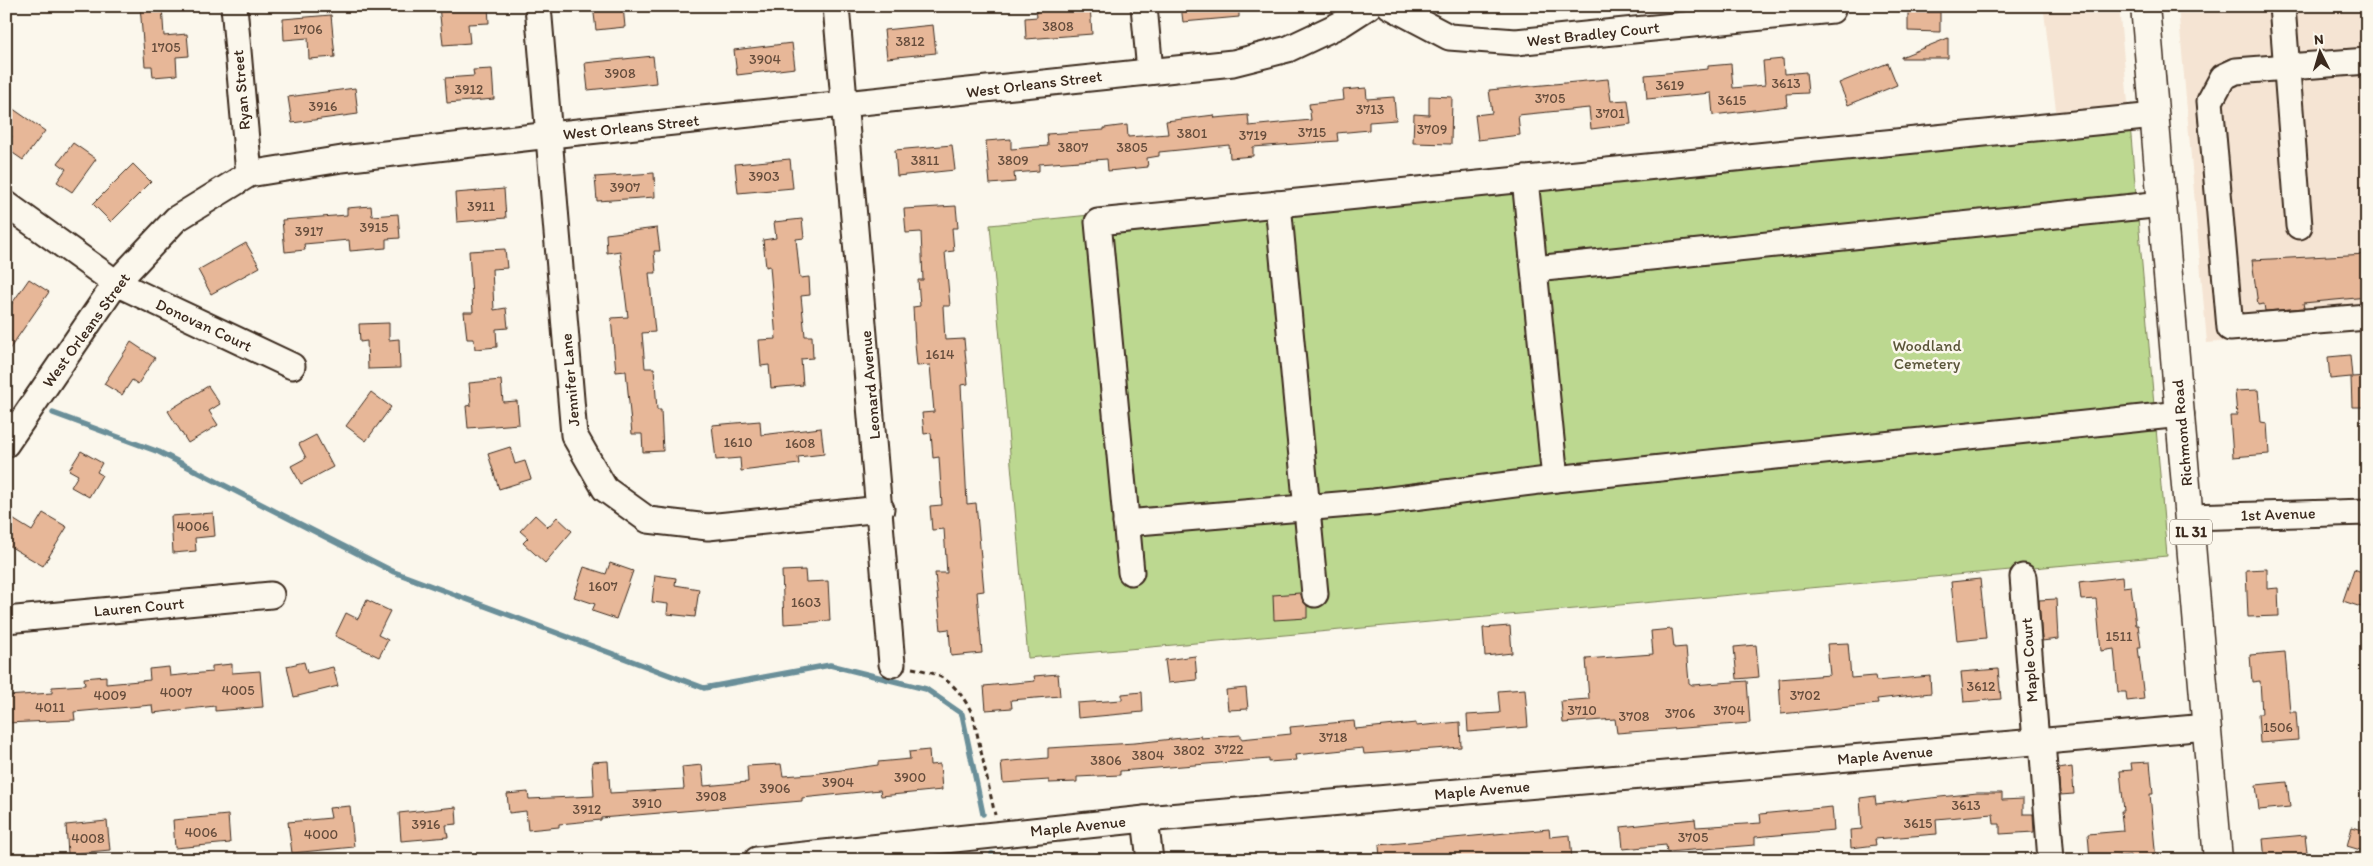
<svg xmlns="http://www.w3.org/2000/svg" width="2373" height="866" viewBox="0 0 2373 866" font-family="Itim,sans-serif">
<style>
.built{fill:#f5e4d3}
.green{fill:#bcd890;stroke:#7c8157}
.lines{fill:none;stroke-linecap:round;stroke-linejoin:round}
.stream{stroke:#6a8f99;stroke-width:5.5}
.building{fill:#e7b798;stroke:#3b2a1e}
.minor-casing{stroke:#3b2a1e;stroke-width:29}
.major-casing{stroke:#3b2a1e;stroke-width:31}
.path{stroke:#3b2a1e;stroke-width:3;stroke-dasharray:5 4;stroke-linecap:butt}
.minor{stroke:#fbf7ec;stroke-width:25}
.major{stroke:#fbf7ec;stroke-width:28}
.labels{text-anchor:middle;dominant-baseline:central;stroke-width:5;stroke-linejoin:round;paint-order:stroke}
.number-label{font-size:14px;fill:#664d3c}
.shield{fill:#fbf7ec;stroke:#75685c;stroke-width:1}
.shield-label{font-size:15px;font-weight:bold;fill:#3b2a1e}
.street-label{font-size:16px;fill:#3b2a1e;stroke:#fbf7ec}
.park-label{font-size:16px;fill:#5b563a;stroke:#fbf7ec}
</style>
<rect width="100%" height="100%" fill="#fbf7ec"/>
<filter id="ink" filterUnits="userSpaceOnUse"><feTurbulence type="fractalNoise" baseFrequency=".02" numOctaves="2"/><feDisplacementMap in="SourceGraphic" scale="10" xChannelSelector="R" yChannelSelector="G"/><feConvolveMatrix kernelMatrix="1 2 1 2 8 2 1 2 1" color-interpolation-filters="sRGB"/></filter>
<g filter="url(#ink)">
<g class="built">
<path d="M1984 6H2119L2129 113 2057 118 2044 12H1985Z"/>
<path d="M2178 6H2367V329L2207 343Z"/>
</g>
<path class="green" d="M2129 113 2167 556 1028 658 990 225 1980 126Z"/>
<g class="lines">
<g class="stream">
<path d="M6 384 10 386"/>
<path d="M53 413 159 452 394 572 704 688 830 665 926 689 962 714 983 814"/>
<path d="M992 854V860"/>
</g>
</g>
<g class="building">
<path d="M140 6H162L164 36 187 34 189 56 176 57 177 75 153 77 152 66H145Z"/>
<path d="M439 6H488L489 23 468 24 470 43 443 45Z"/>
<path d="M593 6H623L625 27 596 30Z"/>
<path d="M1090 6 1092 34 1026 39 1025 18 1037 17 1036 9Z"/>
<path d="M1181 6H1239V17L1183 22Z"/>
<path d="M1908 12H1940V32L1908 31Z"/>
<path d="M331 15 335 57 309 59 308 38 284 40 283 19Z"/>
<path d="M933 25 936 53 887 58 884 30Z"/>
<path d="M1948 38V58H1901V57Z"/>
<path d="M792 43 795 68 737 75 734 50Z"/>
<path d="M653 56 656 83 588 90 585 63Z"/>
<path d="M1783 59 1784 74 1806 72 1808 93 1786 94 1787 106 1713 115 1711 93 1647 99 1645 75 1708 69V66L1731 64 1733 88 1765 85 1763 61Z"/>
<path d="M1888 63 1897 85 1848 105 1839 83Z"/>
<path d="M492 69 494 99 447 103 445 78 474 76 473 70Z"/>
<path d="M1608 79 1611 101 1628 100 1631 124 1591 129 1589 108 1518 115 1520 135 1478 140 1475 115 1492 113 1489 90Z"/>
<path d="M355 88 358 114 292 123 288 97Z"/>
<path d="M1366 88 1367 99 1394 97 1396 120 1369 122V130L1337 133 1338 141 1253 147V156L1230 158 1229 145 1159 152V156L1147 158 1148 167 1108 171 1107 159 1039 164V171L1014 173 1015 182 990 184 986 141 1011 139V149L1048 146 1047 134 1104 130V128L1127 125 1128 137 1168 134 1166 121 1214 115 1215 118 1248 115 1249 126 1311 120 1309 104 1344 100 1343 90Z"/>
<path d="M1429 96 1452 97 1451 144 1413 143 1414 114 1429 115Z"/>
<path d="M6 104 45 131 23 160 7 149 12 136 6 132Z"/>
<path d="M73 143 96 159 72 192 57 182 66 169 58 163Z"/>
<path d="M952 145 955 170 897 176 895 150Z"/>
<path d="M790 159 793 188 738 193 735 164Z"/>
<path d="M133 164 151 182 111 222 93 204Z"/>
<path d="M654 173 655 197 597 201 595 177Z"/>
<path d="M504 189 506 218 457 222 455 193Z"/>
<path d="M371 206 372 216 398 214 400 238 386 239V248L350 251 349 240 304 244 305 250 285 252 282 220 347 215V208Z"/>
<path d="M956 206 958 228H952L954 251 945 252 950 306H943L945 340 964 339 968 384 961 385 967 504 976 503 984 591 977 592 982 653 951 656 949 629 941 630 935 573H947L944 529 932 530 930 506 942 505 939 457 933 458 931 433 924 434 922 413 934 412 930 365 917 366 915 343 913 307 920 306 918 280H923L921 232 906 233 904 209Z"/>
<path d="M802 219 804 238 796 239 800 278 809 277 810 295 801 296 805 336H812L813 358 801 359 803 385 771 388 769 365 761 366 759 340 776 339 770 266 766 267 763 240 776 238 774 222Z"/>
<path d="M657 228 660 251H654L656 273H649L655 332 642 333 645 368H654L657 410H661L663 451 643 452 642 434H632L626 371 616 372 611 318 628 317 620 251 607 253 606 234Z"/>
<path d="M246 243 260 267 211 294 198 270Z"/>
<path d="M505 249 507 268 492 269 494 310 506 308 508 328 496 329 497 347 475 349 474 339H467L464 312H473L469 251Z"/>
<path d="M2367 254V297L2303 303 2304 308 2265 311 2264 304 2258 305 2252 260Z"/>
<path d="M29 279 49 292 6 354V312Z"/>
<path d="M389 323V340L399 339 400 368 368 369 367 341 360 342 359 324Z"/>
<path d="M131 342 155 358 138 384 132 380 122 395 104 384Z"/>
<path d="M2350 355 2352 377 2367 376V407H2352L2351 377 2330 379 2328 357Z"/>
<path d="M501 380 503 402 517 401 519 424 468 428 466 406 471 405 469 383Z"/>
<path d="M208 386 220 404 209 411 218 425 188 443 168 411Z"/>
<path d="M2258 390 2261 422 2267 423 2269 454 2233 457 2230 416H2237L2235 391Z"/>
<path d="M371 392 391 407 366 441 346 426Z"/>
<path d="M760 421 761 435 821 428 824 454 798 457 799 464 741 471 740 458 716 460 712 425Z"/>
<path d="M316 435 333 467 301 484 291 466 306 458 299 444Z"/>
<path d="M510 447 515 464 525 461 531 479 499 489 488 454Z"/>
<path d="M81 451 102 463 97 472 102 475 89 497 71 487 78 475 69 470Z"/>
<path d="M43 513 67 527 43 566 6 544V526L11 518 32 531Z"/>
<path d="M213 513 215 536 195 538 196 551 173 553 171 516Z"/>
<path d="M535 515 548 527 557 517 572 531 545 563 523 543 528 538 520 531Z"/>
<path d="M610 563 633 571 616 619 592 611 595 604 574 597 584 567 606 574Z"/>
<path d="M2267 569V589L2278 588 2279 616 2248 617 2246 570Z"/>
<path d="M2354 569 2367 574V609L2343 601Z"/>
<path d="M805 570 806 582 828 581 830 621 784 624 782 571Z"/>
<path d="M655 575 676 578 675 585 699 589 695 617 667 614 668 604 652 602Z"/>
<path d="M2122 577 2123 587 2131 586 2136 625H2138L2141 647H2138L2144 699 2127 701 2126 692H2118L2114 649 2101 651 2096 599 2081 600 2079 582Z"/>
<path d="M1980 579 1986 638 1957 641 1951 582Z"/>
<path d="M1300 593 1307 605V618L1274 620 1273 595Z"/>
<path d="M2056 599 2058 639 2042 641 2039 600Z"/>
<path d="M367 600 390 611 378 635 388 640 379 657 335 636 346 613 358 619Z"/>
<path d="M1510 626 1512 653 1485 656 1483 628Z"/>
<path d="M1672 629 1674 648 1686 647 1689 683 1692 685 1747 681 1750 723 1617 733 1615 719 1563 723 1561 701 1589 699 1586 659 1653 654 1651 631Z"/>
<path d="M1848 643 1851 678 1875 676 1876 681 1930 676 1931 693 1877 699 1878 704 1781 714 1779 679 1830 675 1827 644Z"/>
<path d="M1756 645 1759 677 1737 679 1734 647Z"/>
<path d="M2285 652 2290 712H2296L2298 740 2260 743 2258 714H2262L2260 681 2252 682 2250 655Z"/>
<path d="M1195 656 1197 680 1168 683 1165 660Z"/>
<path d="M304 662 307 673 333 667 338 686 294 697 287 666Z"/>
<path d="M232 664V673L260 671 263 707 215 711V706L153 713 152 705 74 712 75 720 6 723V696L52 693V687L85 685 84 678 106 676V684L150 680 149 669 169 667 170 676 212 672V666Z"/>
<path d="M1998 669 2001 699 1964 702 1961 672Z"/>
<path d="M1058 674 1060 696 1011 700 1012 708 986 710 984 686 1035 681 1034 676Z"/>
<path d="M1246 688 1248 709 1228 710 1226 690Z"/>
<path d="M1525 689 1528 727 1468 732 1467 715 1500 713 1498 691Z"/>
<path d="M1142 692 1143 712 1078 718 1077 703 1122 700V694Z"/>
<path d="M1354 721 1355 729 1416 723V726L1460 722 1461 747 1364 754 1363 748 1295 755 1296 760 1269 762V759L1120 771V775L1077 777V782L1049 783V780L1003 783 1001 762 1048 758V748L1135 743 1201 736V738L1241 735V739L1291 734 1290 727Z"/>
<path d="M929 750 930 765 940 764 942 790 881 796 880 790 802 798V801L601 818V820L559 824V827L528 830 526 811 509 813 507 794 528 792 529 799 594 796 592 762 608 761 610 793 684 789 682 767 702 765 704 786 748 782 747 766 781 764 783 776 812 774 878 765V762L910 759 909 752Z"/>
<path d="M2150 762 2153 794H2150L2156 860H2131L2130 855 2090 859 2088 834 2123 831 2121 811H2124L2120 771 2132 770 2131 763Z"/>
<path d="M2072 767 2074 794 2060 795 2058 769Z"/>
<path d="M2287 782 2290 807 2259 810 2256 785Z"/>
<path d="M1977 793H2002V800L2023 799V814H2033L2034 832 2000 834V824H1994L1993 814 1936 819 1937 834 1875 839 1876 845 1851 848 1850 830 1862 829 1860 798 1875 796 1876 804Z"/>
<path d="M350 806 354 847 292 853 288 822 331 818 329 808Z"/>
<path d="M456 807 457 824 446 825 448 837 401 841 399 813Z"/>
<path d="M1832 807 1834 830 1755 837V845L1667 852 1666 845 1623 849 1621 827 1695 819 1696 827 1761 823 1760 814Z"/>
<path d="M228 815 230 843 175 848 173 820Z"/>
<path d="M107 821 110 850 68 854 66 825Z"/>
<path d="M2352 827 2367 831V852L2347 846Z"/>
<path d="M1549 829 1550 837 1570 835 1572 860H1380L1379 845Z"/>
<path d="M2305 835 2308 860H2265L2263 839Z"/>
</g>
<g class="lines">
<defs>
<g id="minor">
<path d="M234 6 249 174"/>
<path d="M538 6 574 435 605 489 648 520 708 527 881 509"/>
<path d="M836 6 892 664"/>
<path d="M1144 6 1150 71"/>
<path d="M1390 6 1449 37 1516 42 1832 10"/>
<path d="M2282 6 2299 226"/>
<path d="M2367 61 2236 71 2223 77 2210 101 2230 328 2367 317"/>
<path d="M1525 179 1555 479"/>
<path d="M6 204 116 283 292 366"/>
<path d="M1278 204 1315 594"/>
<path d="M1535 269 2163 204"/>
<path d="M6 444 116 283 176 219 249 174 342 159 550 135 1233 63 1288 49 1341 24 1369 6"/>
<path d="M2189 517 2367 512"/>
<path d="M1126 523 1374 502 1555 479 2181 414"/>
<path d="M1131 572 1098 222 2155 116"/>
<path d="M2023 577 2036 742"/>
<path d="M6 620 271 595"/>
<path d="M2042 742 2051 860"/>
<path d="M1145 819 1150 860"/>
<path d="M757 860 1145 819 2207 727"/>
</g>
<path id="major" d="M2145 6 2218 860"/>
</defs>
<use href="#minor" class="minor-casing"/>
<use href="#major" class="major-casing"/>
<path class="path" d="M912 668C946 674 958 686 973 715L995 815"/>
<use href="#minor" class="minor"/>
<use href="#major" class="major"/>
</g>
</g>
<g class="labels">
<g class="number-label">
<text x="1058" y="26">3808</text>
<text x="308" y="29">1706</text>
<text x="910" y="41">3812</text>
<text x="166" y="47">1705</text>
<text x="765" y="59">3904</text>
<text x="620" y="73">3908</text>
<text x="1786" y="83">3613</text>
<text x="1670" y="85">3619</text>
<text x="469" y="89">3912</text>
<text x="1550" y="98">3705</text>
<text x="1732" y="100">3615</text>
<text x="323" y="106">3916</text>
<text x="1370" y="109">3713</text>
<text x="1610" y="113">3701</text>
<text x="1432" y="129">3709</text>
<text x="1312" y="132">3715</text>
<text x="1192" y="133">3801</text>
<text x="1253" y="135">3719</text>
<text x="1073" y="147">3807</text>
<text x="1132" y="147">3805</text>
<text x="925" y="160">3811</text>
<text x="1013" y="160">3809</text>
<text x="764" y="176">3903</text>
<text x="625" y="187">3907</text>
<text x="481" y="206">3911</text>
<text x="374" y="227">3915</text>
<text x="309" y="231">3917</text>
<text x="940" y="354">1614</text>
<text x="738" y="442">1610</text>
<text x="800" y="443">1608</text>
<text x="193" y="526">4006</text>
<text x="603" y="586">1607</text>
<text x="806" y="602">1603</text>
<text x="2119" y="636">1511</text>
<text x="1981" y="686">3612</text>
<text x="238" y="690">4005</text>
<text x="176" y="692">4007</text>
<text x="110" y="695">4009</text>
<text x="1805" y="695">3702</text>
<text x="50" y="707">4011</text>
<text x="1582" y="710">3710</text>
<text x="1729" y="710">3704</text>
<text x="1680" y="713">3706</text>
<text x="1634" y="716">3708</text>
<text x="2278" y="727">1506</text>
<text x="1333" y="737">3718</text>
<text x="1229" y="749">3722</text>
<text x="1189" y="750">3802</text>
<text x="1148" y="755">3804</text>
<text x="1106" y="760">3806</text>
<text x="910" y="777">3900</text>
<text x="838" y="782">3904</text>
<text x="775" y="788">3906</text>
<text x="711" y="796">3908</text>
<text x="647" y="803">3910</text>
<text x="1966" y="805">3613</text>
<text x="587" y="809">3912</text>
<text x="1918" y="823">3615</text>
<text x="426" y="824">3916</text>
<text x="201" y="832">4006</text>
<text x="321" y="834">4000</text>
<text x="1693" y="837">3705</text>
<text x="88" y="838">4008</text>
</g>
<rect class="shield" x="2170" y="519.5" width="42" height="25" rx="4"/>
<g class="shield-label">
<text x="2191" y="532">IL 31</text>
</g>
<g class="street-label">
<text transform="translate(1593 34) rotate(-6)">West Bradley Court</text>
<text transform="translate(1034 84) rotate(-7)">West Orleans Street</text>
<text transform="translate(241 90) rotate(-95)">Ryan Street</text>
<text transform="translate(631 127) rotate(-6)">West Orleans Street</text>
<text transform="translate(204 325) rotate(25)">Donovan Court</text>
<text transform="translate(86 330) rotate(-54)">West Orleans Street</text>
<text transform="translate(570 380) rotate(-95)">Jennifer Lane</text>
<text transform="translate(870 385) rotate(-95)">Leonard Avenue</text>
<text transform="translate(2182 433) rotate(-95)">Richmond Road</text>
<text transform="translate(2278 514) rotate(-2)">1st Avenue</text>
<text transform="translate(139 607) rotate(-5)">Lauren Court</text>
<text transform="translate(2029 660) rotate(-94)">Maple Court</text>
<text transform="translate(1885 755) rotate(-5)">Maple Avenue</text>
<text transform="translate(1482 790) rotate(-5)">Maple Avenue</text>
<text transform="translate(1078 826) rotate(-6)">Maple Avenue</text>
</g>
<g class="park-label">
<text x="1927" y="345">Woodland<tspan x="1927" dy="18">Cemetery</tspan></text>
</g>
</g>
<rect width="2373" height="866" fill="none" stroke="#fbf7ec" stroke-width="25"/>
<rect x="12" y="12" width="2348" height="841" fill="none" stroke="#3b2a1e" stroke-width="2" filter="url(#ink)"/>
<g transform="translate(2320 52) rotate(355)" stroke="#fbf7ec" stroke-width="4" paint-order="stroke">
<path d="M0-4L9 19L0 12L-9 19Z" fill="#3b2a1e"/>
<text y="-8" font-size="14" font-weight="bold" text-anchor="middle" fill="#3b2a1e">N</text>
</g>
</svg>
